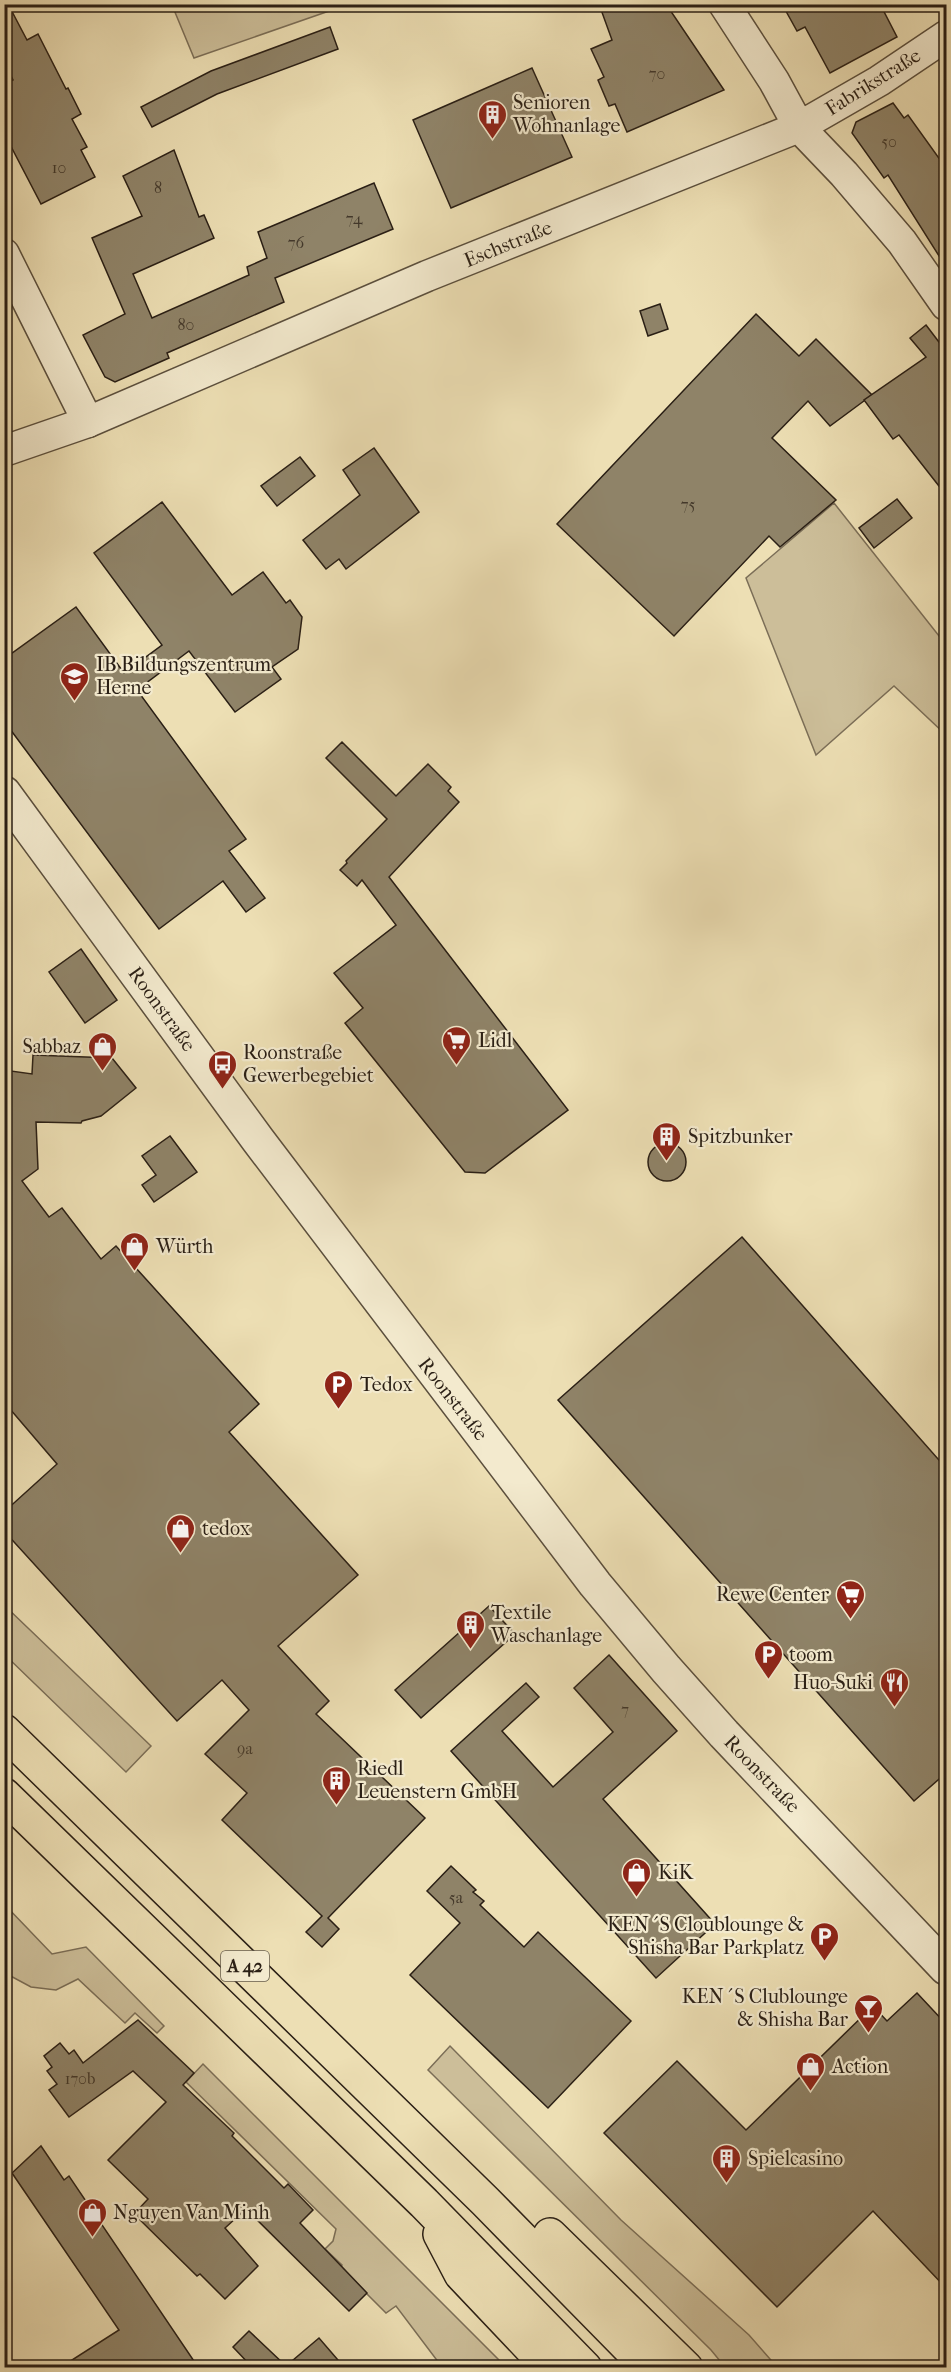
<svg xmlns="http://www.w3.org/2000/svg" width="951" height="2372" viewBox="0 0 951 2372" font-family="'IM FELL French Canon',serif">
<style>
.green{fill:#ccbe99;stroke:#7b6e57;stroke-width:1.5}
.building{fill:#8f8368;stroke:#2a1f15;stroke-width:1.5}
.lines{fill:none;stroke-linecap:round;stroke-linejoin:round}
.minor-casing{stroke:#5b4f3d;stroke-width:33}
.tertiary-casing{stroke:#5b4f3d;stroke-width:36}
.motorway-casing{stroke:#2a1f15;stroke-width:36}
.minor{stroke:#f3eace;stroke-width:30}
.tertiary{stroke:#f3eace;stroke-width:33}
.motorway{stroke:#eddfb4;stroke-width:33}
.labels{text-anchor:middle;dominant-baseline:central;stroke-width:4.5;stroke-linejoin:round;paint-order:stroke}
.number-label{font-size:16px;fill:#43382a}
.shield{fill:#f3eace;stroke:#665c4c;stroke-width:1.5}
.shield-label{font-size:18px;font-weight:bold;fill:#2a1f15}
.street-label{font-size:20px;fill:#2a1f15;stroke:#f3eace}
.poi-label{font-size:20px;fill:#2a1f15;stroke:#f3eace;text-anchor:start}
</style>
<rect width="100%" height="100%" fill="#eddfb4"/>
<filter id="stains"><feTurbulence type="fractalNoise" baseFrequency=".00333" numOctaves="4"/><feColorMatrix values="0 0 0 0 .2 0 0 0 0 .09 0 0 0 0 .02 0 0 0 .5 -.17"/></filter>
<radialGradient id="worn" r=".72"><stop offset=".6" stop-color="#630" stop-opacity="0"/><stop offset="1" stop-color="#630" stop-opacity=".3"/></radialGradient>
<g class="green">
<path d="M341 4 342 6 332 10 194 58 172 5Z"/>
<path d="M834 503 943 641 946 639V735L894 686 816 755 746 578Z"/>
<path d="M4 1605 151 1746 126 1772 5 1655Z"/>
<path d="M5 1905 52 1954 86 1947 164 2026 157 2033 135 2013 125 2023 78 1979 56 1990 31 1987 5 1973Z"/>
<path d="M450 2046 621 2220 749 2335 777 2367H725L711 2350 428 2070Z"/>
<path d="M203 2064 506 2367H442L396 2306 386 2313 341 2268 342 2265 325 2249 333 2241 336 2229 186 2082Z"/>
</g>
<g class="building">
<path d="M4 4H8L27 40 38 34 66 89 68 88 81 114 72 119 87 147 81 150 95 177 41 204 4 133V85L13 80 4 61Z"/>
<path d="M599 4H666L724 90 627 132 615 104 609 106 598 80 604 77 591 49 612 40Z"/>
<path d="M782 4H880L897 37 830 73 805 27 797 31Z"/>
<path d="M330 27 338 49 217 94 152 127 141 107 211 71Z"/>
<path d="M532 68 572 157 451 208 413 120Z"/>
<path d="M893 103 904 118 908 115 946 168V267L888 175 884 178 852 133 856 122Z"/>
<path d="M174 150 199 217 204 215 214 238 133 274 152 318 249 275 247 267 267 258 258 232 374 183 393 229 275 278 284 302 167 353 169 358 115 382 105 377 83 335 125 314 92 238 142 216 123 176Z"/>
<path d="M660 304 668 329 648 336 640 311Z"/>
<path d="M756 314 799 356 816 339 872 395 830 426 808 401 772 438 836 500 780 547 769 536 674 636 557 524Z"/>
<path d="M926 325 942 346 946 342V495L899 435 893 439 864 400 926 357 910 338Z"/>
<path d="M374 448 419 512 346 569 339 559 326 569 303 540 360 495 343 470Z"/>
<path d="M300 457 315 476 277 506 261 486Z"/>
<path d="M897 499 912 518 874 548 859 528Z"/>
<path d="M162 502 232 595 263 572 286 603 290 600 302 617 298 649 272 667 281 679 235 712 189 651 137 690 246 839 229 851 265 898 246 912 223 881 159 929 4 721V659L76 607 124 673 162 645 94 553Z"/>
<path d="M342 742 396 796 428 764 451 787 448 791 459 802 389 877 568 1110 485 1173 465 1172 345 1023 363 1008 334 973 396 925 362 880 357 886 340 870 347 863 346 861 387 819 326 758Z"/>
<path d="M81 949 117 1000 85 1023 49 972Z"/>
<path d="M33 1055 112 1058 136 1088 101 1116 82 1121 81 1123 36 1122 38 1169 22 1181 49 1217 62 1208 101 1259 116 1246 259 1404 229 1432 358 1575 278 1646 329 1701 316 1714 425 1818 328 1918 339 1929 322 1947 306 1932 322 1916 222 1820 247 1793 205 1754 249 1710 222 1680 177 1721 4 1531V1512L57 1464 4 1402V1070L32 1074Z"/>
<path d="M170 1136 197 1172 154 1202 142 1185 156 1175 142 1156Z"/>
<circle cx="667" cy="1162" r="19"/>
<path d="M742 1237 946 1468V1773L914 1801 558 1400Z"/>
<path d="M489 1606 515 1634 421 1718 395 1690Z"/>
<path d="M609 1655 677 1731 603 1799 715 1924 656 1978 451 1751 526 1683 539 1697 502 1731 553 1787 613 1732 574 1688Z"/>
<path d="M451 1866 476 1890 473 1892 484 1901 480 1905 524 1947 538 1932 631 2021 548 2108 410 1975 460 1923 427 1891Z"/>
<path d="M917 1993 946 2024V2288L873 2211 777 2307 604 2133 677 2061 746 2130 873 2006 887 2021Z"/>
<path d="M138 2020 194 2073 183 2085 234 2133 232 2136 284 2188 288 2184 313 2210 300 2223 367 2293 349 2311 246 2209 225 2228 258 2266 225 2299 200 2274 197 2276 134 2214 148 2199 108 2160 166 2102 133 2071 69 2117 49 2090 57 2084 47 2071 52 2067 44 2056 60 2043 69 2054 74 2050 83 2063Z"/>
<path d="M41 2146 64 2180 69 2176 198 2367H61L119 2330 12 2173Z"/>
<path d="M249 2331 286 2366 319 2338 344 2367H252L233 2347Z"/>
</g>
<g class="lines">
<defs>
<g id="minor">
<path d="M724 4 774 81 799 127 879 81 946 36"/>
<path d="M4 254 88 422"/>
<path d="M4 451 88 422 427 276 799 127 844 174 902 242 946 305"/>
</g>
<path id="tertiary" d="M4 793 258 1140 595 1584 666 1669 724 1734 946 1968"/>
<g id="motorway">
<path d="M4 1731 485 2201 649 2368"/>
<path d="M4 1795 424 2203 585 2368"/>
<path d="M440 2234 461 2274 550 2368"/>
<path d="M550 2235 686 2368"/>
</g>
</defs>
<use href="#minor" class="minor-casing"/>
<use href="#tertiary" class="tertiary-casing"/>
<use href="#motorway" class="motorway-casing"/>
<use href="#minor" class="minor"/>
<use href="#tertiary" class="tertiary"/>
<use href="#motorway" class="motorway"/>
</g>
<defs>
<symbol id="building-pin" viewBox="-11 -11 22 30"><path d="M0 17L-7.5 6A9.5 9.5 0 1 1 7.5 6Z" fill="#8f2418" stroke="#f3eace"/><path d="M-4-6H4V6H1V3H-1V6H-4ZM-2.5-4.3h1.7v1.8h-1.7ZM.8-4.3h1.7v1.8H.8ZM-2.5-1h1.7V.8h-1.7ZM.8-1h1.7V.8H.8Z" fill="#fff"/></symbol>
<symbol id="school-pin" viewBox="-11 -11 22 30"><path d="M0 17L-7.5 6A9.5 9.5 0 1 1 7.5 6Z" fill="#8f2418" stroke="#f3eace"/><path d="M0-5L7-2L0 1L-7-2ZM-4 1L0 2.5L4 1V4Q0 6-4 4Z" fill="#fff"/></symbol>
<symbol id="supermarket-pin" viewBox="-11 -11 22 30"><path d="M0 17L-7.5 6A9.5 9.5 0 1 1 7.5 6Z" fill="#8f2418" stroke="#f3eace"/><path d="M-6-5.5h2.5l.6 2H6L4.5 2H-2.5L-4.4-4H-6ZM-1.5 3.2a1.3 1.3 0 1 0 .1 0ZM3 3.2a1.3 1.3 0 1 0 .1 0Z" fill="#fff"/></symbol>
<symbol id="shop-pin" viewBox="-11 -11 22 30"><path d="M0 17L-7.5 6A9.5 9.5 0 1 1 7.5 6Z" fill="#8f2418" stroke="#f3eace"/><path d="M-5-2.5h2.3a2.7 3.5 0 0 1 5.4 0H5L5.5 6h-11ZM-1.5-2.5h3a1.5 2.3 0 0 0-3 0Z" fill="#fff"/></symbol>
<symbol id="bus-pin" viewBox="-11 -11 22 30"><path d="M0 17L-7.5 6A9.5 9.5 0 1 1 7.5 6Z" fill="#8f2418" stroke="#f3eace"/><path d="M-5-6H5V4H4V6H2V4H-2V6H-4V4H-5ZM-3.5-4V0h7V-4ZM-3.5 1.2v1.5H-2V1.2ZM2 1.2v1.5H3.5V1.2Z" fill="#fff"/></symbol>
<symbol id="parking-pin" viewBox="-11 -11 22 30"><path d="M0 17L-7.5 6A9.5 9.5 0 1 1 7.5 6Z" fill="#8f2418" stroke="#f3eace"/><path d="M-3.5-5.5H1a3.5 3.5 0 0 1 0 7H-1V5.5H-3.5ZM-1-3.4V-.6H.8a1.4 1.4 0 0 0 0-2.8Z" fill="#fff"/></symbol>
<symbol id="restaurant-pin" viewBox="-11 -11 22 30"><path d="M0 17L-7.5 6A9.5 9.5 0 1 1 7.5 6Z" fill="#8f2418" stroke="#f3eace"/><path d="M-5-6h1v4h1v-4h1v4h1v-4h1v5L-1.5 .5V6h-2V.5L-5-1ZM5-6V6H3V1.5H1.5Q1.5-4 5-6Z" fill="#fff"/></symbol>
<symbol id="bar-pin" viewBox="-11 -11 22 30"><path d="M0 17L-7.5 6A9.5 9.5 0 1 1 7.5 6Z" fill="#8f2418" stroke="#f3eace"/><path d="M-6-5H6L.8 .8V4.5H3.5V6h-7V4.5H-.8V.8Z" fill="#fff"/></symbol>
</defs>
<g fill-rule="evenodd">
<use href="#building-pin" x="476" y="98" width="33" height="45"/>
<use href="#school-pin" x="58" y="660" width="33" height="45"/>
<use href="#supermarket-pin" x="440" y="1024" width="33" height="45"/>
<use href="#shop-pin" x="86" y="1030" width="33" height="45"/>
<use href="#bus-pin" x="206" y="1048" width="33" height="45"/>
<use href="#building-pin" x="650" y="1120" width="33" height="45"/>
<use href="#shop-pin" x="118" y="1230" width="33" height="45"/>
<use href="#parking-pin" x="322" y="1368" width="33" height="45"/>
<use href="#shop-pin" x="164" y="1512" width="33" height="45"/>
<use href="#supermarket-pin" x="834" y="1578" width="33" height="45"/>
<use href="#building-pin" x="454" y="1608" width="33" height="45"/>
<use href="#parking-pin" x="752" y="1638" width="33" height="45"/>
<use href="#restaurant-pin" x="878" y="1666" width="33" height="45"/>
<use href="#building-pin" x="320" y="1764" width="33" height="45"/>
<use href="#shop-pin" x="620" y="1856" width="33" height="45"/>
<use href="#parking-pin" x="808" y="1920" width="33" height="45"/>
<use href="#bar-pin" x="852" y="1992" width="33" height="45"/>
<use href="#shop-pin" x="794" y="2050" width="33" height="45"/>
<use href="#building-pin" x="710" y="2142" width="33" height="45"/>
<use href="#shop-pin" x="76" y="2196" width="33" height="45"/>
</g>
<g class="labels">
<g class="number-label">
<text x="657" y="73">70</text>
<text x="889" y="141">50</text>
<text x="59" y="167">10</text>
<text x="158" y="187">8</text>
<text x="354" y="218">74</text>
<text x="296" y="242">76</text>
<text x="186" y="324">80</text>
<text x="688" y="504">75</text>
<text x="625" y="1709">7</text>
<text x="245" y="1748">9a</text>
<text x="456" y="1897">5a</text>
<text x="80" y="2078">170b</text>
</g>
<rect class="shield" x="221" y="1951" width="48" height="30" rx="4.5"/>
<g class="shield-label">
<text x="245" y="1966">A 42</text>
</g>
<g class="street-label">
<text transform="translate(873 82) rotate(-32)">Fabrikstraße</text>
<text transform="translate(508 244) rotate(-22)">Eschstraße</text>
<text transform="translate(162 1009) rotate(54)">Roonstraße</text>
<text transform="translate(453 1399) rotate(52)">Roonstraße</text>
<text transform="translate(762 1774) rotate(46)">Roonstraße</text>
</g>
<g class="poi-label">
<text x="513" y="102">Senioren<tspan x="513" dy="23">Wohnanlage</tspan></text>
<text x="96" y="664">IB Bildungszentrum<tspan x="96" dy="23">Herne</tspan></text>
<text x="478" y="1040">Lidl</text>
<text x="81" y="1046" text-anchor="end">Sabbaz</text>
<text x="243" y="1052">Roonstraße<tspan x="243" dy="23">Gewerbegebiet</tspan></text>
<text x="688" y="1136">Spitzbunker</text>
<text x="156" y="1246">Würth</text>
<text x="360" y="1384">Tedox</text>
<text x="202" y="1528">tedox</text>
<text x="829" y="1594" text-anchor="end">Rewe Center</text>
<text x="491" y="1612">Textile<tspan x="491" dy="23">Waschanlage</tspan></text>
<text x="789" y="1654">toom</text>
<text x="873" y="1682" text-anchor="end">Huo-Suki</text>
<text x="357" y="1768">Riedl<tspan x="357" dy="23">Leuenstern GmbH</tspan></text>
<text x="658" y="1872">KiK</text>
<text x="804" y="1924" text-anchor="end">KEN´S Cloublounge &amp;<tspan x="804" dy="23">Shisha Bar Parkplatz</tspan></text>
<text x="848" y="1996" text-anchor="end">KEN´S Clublounge<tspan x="848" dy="23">&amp; Shisha Bar</tspan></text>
<text x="832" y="2066">Action</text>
<text x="748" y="2158">Spielcasino</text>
<text x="113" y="2212">Nguyen Van Minh</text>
</g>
</g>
<rect width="951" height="2372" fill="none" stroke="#eddfb4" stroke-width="24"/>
<rect x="6" y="6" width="939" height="2360" fill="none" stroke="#2a1f15" stroke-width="3"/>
<rect x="12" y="12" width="927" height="2348" fill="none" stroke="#2a1f15" stroke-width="1.5"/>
<rect width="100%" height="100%" filter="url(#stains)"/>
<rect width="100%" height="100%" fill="url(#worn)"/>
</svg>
